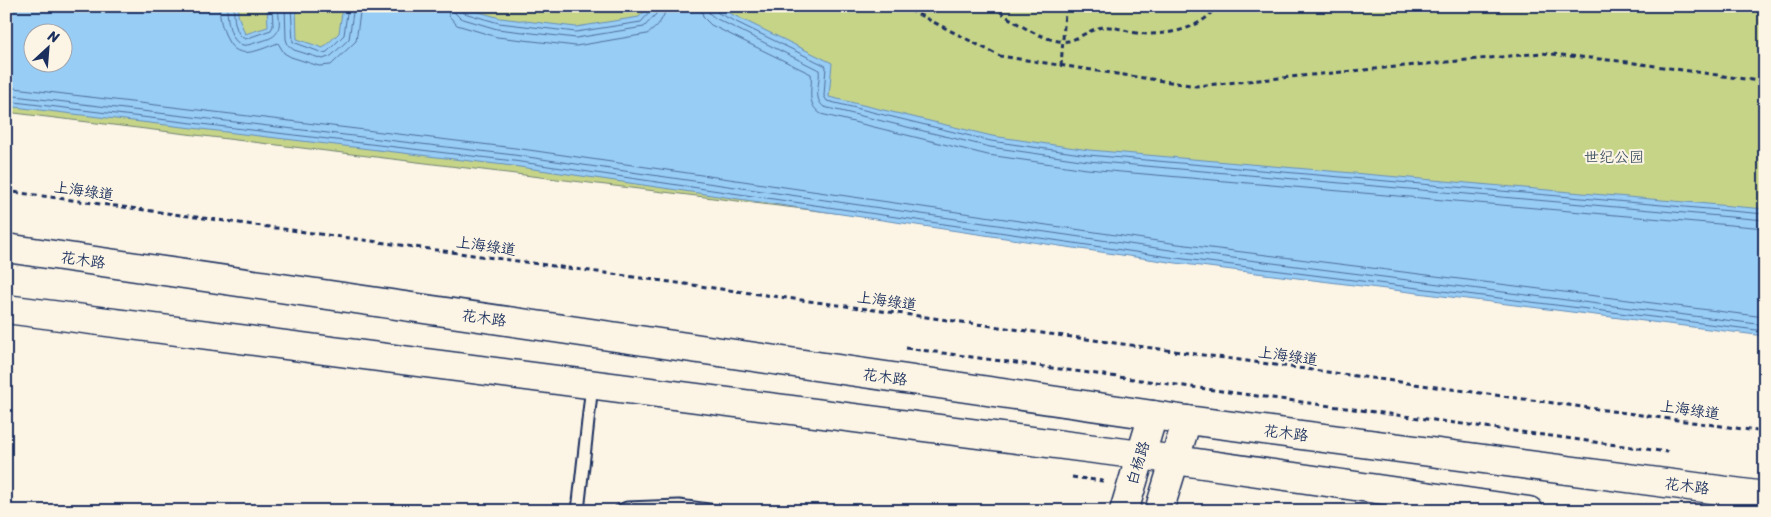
<svg xmlns="http://www.w3.org/2000/svg" width="1771" height="517" viewBox="0 0 1771 517" font-family="Sriracha,'LXGW WenKai TC',sans-serif">
<style>
.green{fill:#c6d488;stroke:#708273;fill-rule:evenodd}
.water{fill:#98cdf6;stroke:#668eb9;fill-rule:evenodd}
.lines{fill:none;stroke-linecap:round;stroke-linejoin:round}
.shore{stroke:#4d6e9b;stroke-width:1}
.lane-casing{stroke:#1b2f5e;stroke-width:15}
.secondary-casing{stroke:#1b2f5e;stroke-width:31}
.path{stroke:#1b2f5e;stroke-width:3;stroke-dasharray:5 4;stroke-linecap:butt}
.lane{stroke:#fcf5e5;stroke-width:11}
.secondary{stroke:#fcf5e5;stroke-width:28}
.labels{text-anchor:middle;dominant-baseline:central;stroke-width:4;stroke-linejoin:round;paint-order:stroke}
.park-label{font-size:15px;fill:#465868;stroke:#fcf5e5}
.street-label{font-size:15px;fill:#1b2f5e;stroke:#fcf5e5}
</style>
<rect width="100%" height="100%" fill="#fcf5e5"/>
<filter id="ink" filterUnits="userSpaceOnUse"><feTurbulence type="fractalNoise" baseFrequency=".02" numOctaves="2"/><feDisplacementMap in="SourceGraphic" scale="10" xChannelSelector="R" yChannelSelector="G"/><feConvolveMatrix kernelMatrix="1 2 1 2 8 2 1 2 1" color-interpolation-filters="sRGB"/></filter>
<g filter="url(#ink)">
<path class="green" d="M6 6H1765V326L6 112ZM32 32H62V62H32Z"/>
<path class="water" d="M6 6H239L238 15 245 34 268 27 267 6H296L297 39 323 48 339 33 343 6H458L500 18 576 27 639 17 649 6H715L832 63 829 97 992 136 1089 150 1765 209V336L1176 263 513 166 6 106ZM32 32H62V62H32Z"/>
<g class="lines">
<g class="shore">
<path d="M220 6C219 17 221 24 225 34 235 63 256 51 278 43L284 53 291 57 319 66 331 65 356 41 361 6"/>
<path d="M227 6C227 17 229 42 243 45 249 46 256 42 262 41 268 39 276 37 278 30 281 23 278 13 278 6"/>
<path d="M234 6C233 16 235 35 245 39L271 30 273 26 272 6"/>
<path d="M285 6 286 39 288 45 294 50 323 59 331 56 349 39 354 6"/>
<path d="M291 6 293 42 323 53 327 52 344 35 348 6"/>
<path d="M447 6 449 16 457 25 497 37 576 46 647 34C657 28 665 18 666 6"/>
<path d="M454 6 455 13 460 18 497 29 576 38 644 27 656 14 658 6"/>
<path d="M460 6 461 10 464 13 499 23 576 32 641 22 651 11 652 6"/>
<path d="M701 6 703 17 711 25 811 74C813 89 805 103 821 114L988 155 1087 169 1765 228"/>
<path d="M708 6 709 13 715 18 819 70C821 82 812 98 824 107L990 147 1088 161 1765 220"/>
<path d="M714 6 718 13 826 66 824 96 827 101 991 141 1088 155 1765 214"/>
<path d="M6 87 515 148 1178 244 1765 317"/>
<path d="M6 95 514 155 1177 251 1765 325"/>
<path d="M6 101 514 161 1176 258 1765 331"/>
</g>
<defs>
<g id="lane">
<path d="M578 511 592 385"/>
<path d="M620 511 627 508 679 506 716 511"/>
</g>
<g id="secondary">
<path d="M6 248 1187 420 1765 496"/>
<path d="M6 309 1141 455 1529 511"/>
<path d="M1124 511 1153 415"/>
<path d="M1159 511 1187 420"/>
</g>
</defs>
<use href="#lane" class="lane-casing"/>
<use href="#secondary" class="secondary-casing"/>
<g class="path">
<path d="M902 6 1000 56 1196 86 1542 53 1628 62 1765 82"/>
<path d="M993 6C1008 19 1048 45 1068 41 1078 39 1090 29 1103 27 1115 26 1125 31 1137 33 1157 36 1186 32 1203 20 1208 17 1212 11 1216 6"/>
<path d="M1061 66 1065 12"/>
<path d="M6 191 1765 432"/>
<path d="M906 348 1668 452"/>
<path d="M1072 477 1103 481"/>
</g>
<use href="#lane" class="lane"/>
<use href="#secondary" class="secondary"/>
</g>
</g>
<g class="labels">
<g class="park-label">
<text x="1614" y="157">世纪公园</text>
</g>
<g class="street-label">
<text transform="translate(84 191) rotate(8)">上海绿道</text>
<text transform="translate(486 246) rotate(8)">上海绿道</text>
<text transform="translate(83 260) rotate(8)">花木路</text>
<text transform="translate(887 301) rotate(8)">上海绿道</text>
<text transform="translate(484 318) rotate(8)">花木路</text>
<text transform="translate(1288 356) rotate(8)">上海绿道</text>
<text transform="translate(885 377) rotate(8)">花木路</text>
<text transform="translate(1690 410) rotate(8)">上海绿道</text>
<text transform="translate(1286 433) rotate(7)">花木路</text>
<text transform="translate(1138 463) rotate(-73)">白杨路</text>
<text transform="translate(1687 486) rotate(7)">花木路</text>
</g>
</g>
<rect width="1771" height="517" fill="none" stroke="#fcf5e5" stroke-width="25"/>
<rect x="12" y="12" width="1746" height="492" fill="none" stroke="#1b2f5e" stroke-width="2" filter="url(#ink)"/>
<g transform="translate(48 48) rotate(26)"><circle r="24" fill="#fcf5e5" stroke="#a2a6af"/>
<path d="M0-4L9 19L0 12L-9 19Z" fill="#1b2f5e"/>
<text y="-8" font-size="14" font-weight="bold" text-anchor="middle" fill="#1b2f5e">N</text>
</g>
</svg>
